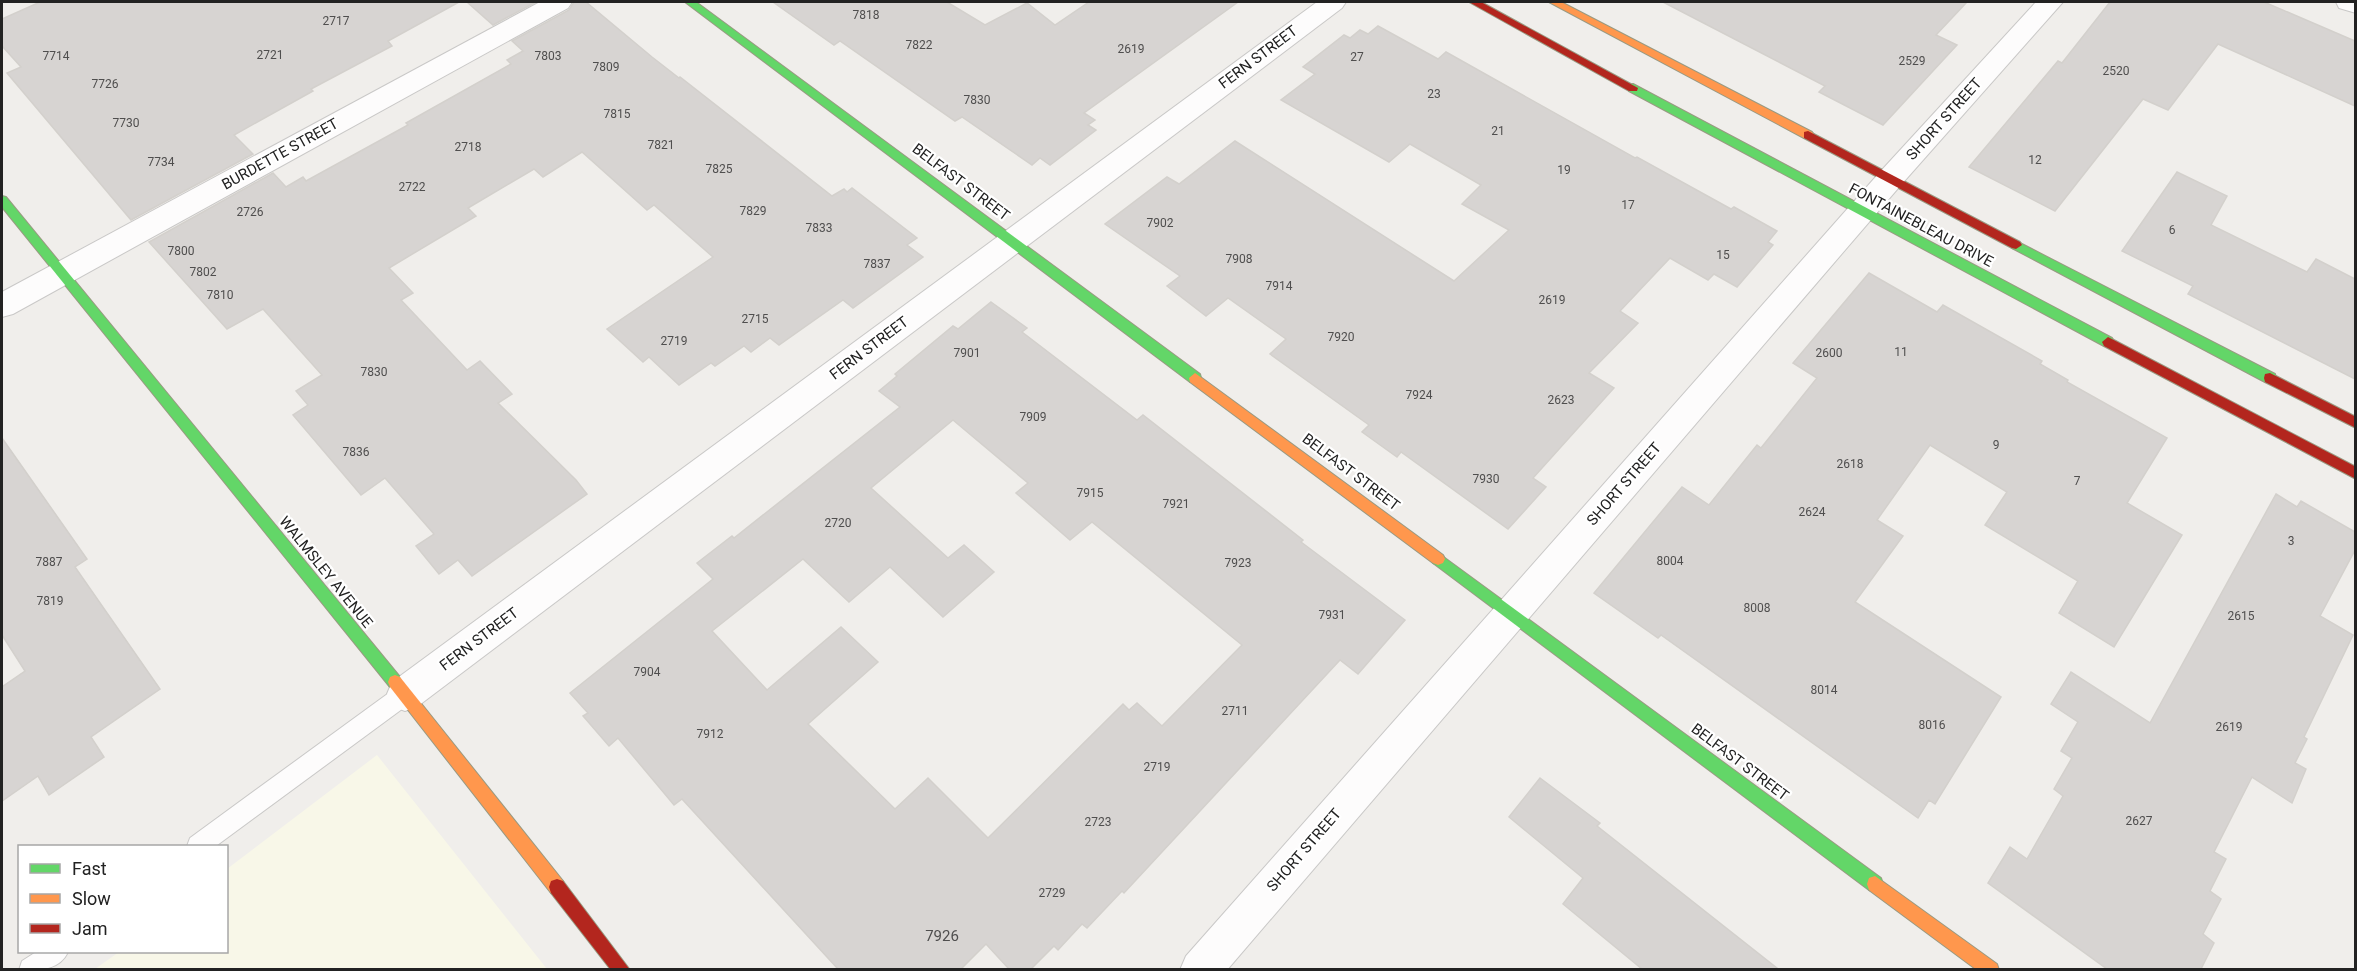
<svg xmlns="http://www.w3.org/2000/svg" width="2357" height="971" viewBox="0 0 2357 971" font-family="Roboto,sans-serif">
<style>
.education{fill:#f8f7e8}
.building{fill:#d7d4d2;stroke:#d3d0cc;stroke-width:1.5;fill-rule:evenodd}
.lines{fill:none;stroke-linecap:round;stroke-linejoin:round}
.lane-casing{stroke:#c9c8c7;stroke-width:2}
.street-casing{stroke:#c9c8c7;stroke-width:2}
.fast-casing{stroke:#999a82;stroke-width:2}
.slow-casing{stroke:#999a82;stroke-width:2}
.jam-casing{stroke:#999a82;stroke-width:2}
.lane{fill:#fdfcfc;fill-rule:evenodd}
.street{fill:#fdfcfc;fill-rule:evenodd}
.fast{fill:#63d668;fill-rule:evenodd}
.slow{fill:#ff974d;fill-rule:evenodd}
.jam{fill:#b3261e;fill-rule:evenodd}
.labels{text-anchor:middle;dominant-baseline:central;stroke-width:4.5;stroke-linejoin:round;paint-order:stroke}
.number-label{font-size:12px;fill:#4f4e4e}
.street-label{font-size:15px;fill:#222;stroke:#fff}
.near-number-label{font-size:15px;fill:#4f4e4e}
</style>
<rect width="100%" height="100%" fill="#f0eeeb"/>
<path class="education" d="M377 755 547 969H95L119 952H226L227 869Z"/>
<g class="building">
<path d="M40 2H459L388 41 392 46 311 89 313 91 234 135 253 154 131 220 7 73 21 67 2 46V19Z"/>
<path d="M467 2H536L493 25Z"/>
<path d="M574 2H586L652 57 679 78 680 77 832 196 844 189 847 192 852 188 917 238 907 245 923 257 853 308 843 300 779 345 770 338 751 352 744 346 715 366 711 363 679 385 649 357 643 362 607 329 713 257 654 205 647 210 582 152 543 177 534 169 468 208 476 216 389 268 413 293 401 300 467 370 480 361 512 394 498 403 576 480 587 494 472 576 458 560 439 574 416 546 434 534 385 478 361 495 293 415 308 405 296 391 322 375 263 309 227 329 149 242 273 173 286 187 303 177 306 181 408 125 406 123 511 64 507 60 523 51 512 41 569 10Z"/>
<path d="M773 2H947L985 25 1027 3 1055 25 1089 2H1238L1084 113 1095 120 1088 125 1096 130 1050 165 1040 158 1032 165 962 117 955 121 840 41 834 45Z"/>
<path d="M1663 2H1967L1936 35 1957 45 1883 125 1819 92 1825 86Z"/>
<path d="M2110 2H2264L2355 41V106L2218 44 2168 110 2143 99 2055 211 1969 167 2058 61 2062 63Z"/>
<path d="M1378 26 1438 59 1446 52 1635 158 1637 157 1731 209 1734 207 1777 231 1768 242 1773 245 1737 287 1714 274 1708 280 1670 258 1620 311 1638 323 1589 373 1614 388 1533 478 1546 487 1508 529 1401 452 1397 457 1362 432 1369 425 1270 354 1286 339 1228 298 1206 316 1167 286 1180 276 1105 224 1167 177 1179 184 1235 141 1454 281 1509 230 1462 204 1481 185 1410 144 1389 162 1281 100 1315 74 1303 67 1344 35 1350 38 1360 30 1368 34Z"/>
<path d="M2177 172 2227 196 2211 225 2307 272 2316 259 2355 279V379L2188 294 2193 286 2122 251Z"/>
<path d="M1869 273 1937 312 1943 305 2042 361 2040 364 2068 380 2067 382 2167 438 2127 503 2182 535 2114 647 2059 613 2078 581 1985 525 2007 492 1930 445 1877 520 1903 536 1855 602 2001 697 1935 804 1929 800 1918 818 1661 635 1658 638 1594 593 1682 487 1709 505 1757 445 1761 448 1817 378 1793 363Z"/>
<path d="M991 302 1027 328 1022 332 1137 420 1143 415 1303 540 1301 542 1405 620 1358 674 1340 660 1124 893 1122 891 1087 928 1082 924 1058 950 1054 946 1031 969H1009L986 944 961 969H838L682 799 674 805 618 738 609 746 583 716 588 713 570 693 713 579 697 563 732 536 734 538 900 407 879 391 897 376 895 374 953 326 958 329ZM953 420 1028 483 1016 493 1070 540 1092 522 1242 645 1162 726 1137 703 1129 710 1123 704 988 838 928 778 895 809 808 724 878 662 841 627 767 690 712 631 803 559 849 602 890 567 943 617 994 572 964 545 948 558 871 488Z"/>
<path d="M2 438 87 559 75 567 160 689 91 737 104 757 49 795 38 776 2 801V687L25 671 2 635Z"/>
<path d="M2276 494 2297 507 2301 501 2355 532V550L2320 616 2353 635 2304 737 2307 739 2295 763 2306 769 2292 803 2252 777 2214 852 2226 859 2210 891 2221 899 2203 934 2214 943 2201 969H2107L1988 883 2010 847 2027 859 2063 796 2054 789 2072 758 2061 751 2078 722 2051 704 2071 672 2150 723Z"/>
<path d="M1540 778 1600 823 1597 826 1778 969H1642L1563 904 1583 878 1509 817Z"/>
</g>
<g class="lines">
<defs>
<g id="lane">
<path d="M405 684 413 687 416 694 413 701 216 846H187L190 838 397 687Z"/>
<path d="M36 952H68C59 971 39 970 19 970L22 961Z"/>
</g>
<g id="street">
<path d="M540 2H572L568 8 13 314 2 317V292Z"/>
<path d="M1317 2H1346L1342 8 418 706 405 711 392 706 387 694 392 682Z"/>
<path d="M2036 2H2063L1900 186 1227 970H1180L1186 956 1880 172Z"/>
<path d="M2336 2H2356V13L2339 8Z"/>
</g>
<g id="fast">
<path d="M685 2H696L1200 374 1201 378 1200 382H1190Z"/>
<path d="M1633 84 2112 338 2114 342 2112 346H2104L1629 91V85Z"/>
<path d="M2 196 6 197 400 677 402 682 400 687 395 689 390 687 2 207Z"/>
<path d="M2016 241 2275 374 2276 378 2275 382H2265L2012 248 2010 245Z"/>
<path d="M1438 553 1881 878 1883 884 1881 890 1875 892 1869 890 1433 563 1431 559 1433 555Z"/>
</g>
<g id="slow">
<path d="M1549 2H1561L1812 132 1814 135 1812 138H1804Z"/>
<path d="M1195 373 1443 555 1445 559 1443 563 1438 565 1433 563 1190 382 1189 378Z"/>
<path d="M395 675 400 677 563 881 565 887 563 893 557 895 551 893 390 687 388 682 390 677Z"/>
<path d="M1875 876 1997 964 1999 970H1977L1869 890 1867 884 1869 878Z"/>
</g>
<g id="jam">
<path d="M1469 2H1481L1638 88 1637 91H1629Z"/>
<path d="M1808 131 2020 242 2022 245 2016 249 2012 248 1804 138V132Z"/>
<path d="M2108 337 2356 467V479L2104 346 2102 342Z"/>
<path d="M2270 373 2356 417V428L2265 382 2264 378 2265 374Z"/>
<path d="M557 879 563 881 630 970H611L551 893 549 887 551 881Z"/>
</g>
</defs>
<use href="#lane" class="lane-casing"/>
<use href="#street" class="street-casing"/>
<use href="#fast" class="fast-casing"/>
<use href="#slow" class="slow-casing"/>
<use href="#jam" class="jam-casing"/>
<use href="#lane" class="lane"/>
<use href="#street" class="street"/>
<use href="#fast" class="fast"/>
<use href="#slow" class="slow"/>
<use href="#jam" class="jam"/>
</g>
<g class="labels">
<g class="number-label">
<text x="866" y="15">7818</text>
<text x="336" y="21">2717</text>
<text x="919" y="45">7822</text>
<text x="1131" y="49">2619</text>
<text x="270" y="55">2721</text>
<text x="56" y="56">7714</text>
<text x="548" y="56">7803</text>
<text x="1357" y="57">27</text>
<text x="1912" y="61">2529</text>
<text x="606" y="67">7809</text>
<text x="2116" y="71">2520</text>
<text x="105" y="84">7726</text>
<text x="1434" y="94">23</text>
<text x="977" y="100">7830</text>
<text x="617" y="114">7815</text>
<text x="126" y="123">7730</text>
<text x="1498" y="131">21</text>
<text x="661" y="145">7821</text>
<text x="468" y="147">2718</text>
<text x="2035" y="160">12</text>
<text x="161" y="162">7734</text>
<text x="719" y="169">7825</text>
<text x="1564" y="170">19</text>
<text x="412" y="187">2722</text>
<text x="1628" y="205">17</text>
<text x="753" y="211">7829</text>
<text x="250" y="212">2726</text>
<text x="1160" y="223">7902</text>
<text x="819" y="228">7833</text>
<text x="2172" y="230">6</text>
<text x="181" y="251">7800</text>
<text x="1723" y="255">15</text>
<text x="1239" y="259">7908</text>
<text x="877" y="264">7837</text>
<text x="203" y="272">7802</text>
<text x="1279" y="286">7914</text>
<text x="220" y="295">7810</text>
<text x="1552" y="300">2619</text>
<text x="755" y="319">2715</text>
<text x="1341" y="337">7920</text>
<text x="674" y="341">2719</text>
<text x="1901" y="352">11</text>
<text x="967" y="353">7901</text>
<text x="1829" y="353">2600</text>
<text x="374" y="372">7830</text>
<text x="1419" y="395">7924</text>
<text x="1561" y="400">2623</text>
<text x="1033" y="417">7909</text>
<text x="1996" y="445">9</text>
<text x="356" y="452">7836</text>
<text x="1850" y="464">2618</text>
<text x="1486" y="479">7930</text>
<text x="2077" y="481">7</text>
<text x="1090" y="493">7915</text>
<text x="1176" y="504">7921</text>
<text x="1812" y="512">2624</text>
<text x="838" y="523">2720</text>
<text x="2291" y="541">3</text>
<text x="1670" y="561">8004</text>
<text x="49" y="562">7887</text>
<text x="1238" y="563">7923</text>
<text x="50" y="601">7819</text>
<text x="1757" y="608">8008</text>
<text x="1332" y="615">7931</text>
<text x="2241" y="616">2615</text>
<text x="647" y="672">7904</text>
<text x="1824" y="690">8014</text>
<text x="1235" y="711">2711</text>
<text x="1932" y="725">8016</text>
<text x="2229" y="727">2619</text>
<text x="710" y="734">7912</text>
<text x="1157" y="767">2719</text>
<text x="2139" y="821">2627</text>
<text x="1098" y="822">2723</text>
<text x="1052" y="893">2729</text>
</g>
<g class="street-label">
<text transform="translate(1258 57) rotate(-37)">FERN STREET</text>
<text transform="translate(1944 119) rotate(-48)">SHORT STREET</text>
<text transform="translate(280 154) rotate(-29)">BURDETTE STREET</text>
<text transform="translate(961 182) rotate(37)">BELFAST STREET</text>
<text transform="translate(1921 225) rotate(28)">FONTAINEBLEAU DRIVE</text>
<text transform="translate(869 348) rotate(-37)">FERN STREET</text>
<text transform="translate(1351 472) rotate(37)">BELFAST STREET</text>
<text transform="translate(1624 484) rotate(-49)">SHORT STREET</text>
<text transform="translate(326 572) rotate(51)">WALMSLEY AVENUE</text>
<text transform="translate(479 639) rotate(-37)">FERN STREET</text>
<text transform="translate(1740 762) rotate(37)">BELFAST STREET</text>
<text transform="translate(1304 850) rotate(-49)">SHORT STREET</text>
</g>
<g class="near-number-label">
<text x="942" y="936">7926</text>
</g>
</g>
<rect width="2357" height="971" fill="none" stroke="#222222" stroke-width="6"/>
<rect x="18" y="845" width="210" height="108" fill="#ffffff" stroke="#a7a7a7" stroke-width="1.5"/>
<rect x="30" y="864" width="30" height="9" fill="#63d668" stroke="#a7a7a7" stroke-width="1.5"/>
<text x="72" y="875" font-size="18" fill="#222222">Fast</text>
<rect x="30" y="894" width="30" height="9" fill="#ff974d" stroke="#a7a7a7" stroke-width="1.5"/>
<text x="72" y="905" font-size="18" fill="#222222">Slow</text>
<rect x="30" y="924" width="30" height="9" fill="#b3261e" stroke="#a7a7a7" stroke-width="1.5"/>
<text x="72" y="935" font-size="18" fill="#222222">Jam</text>
</svg>
